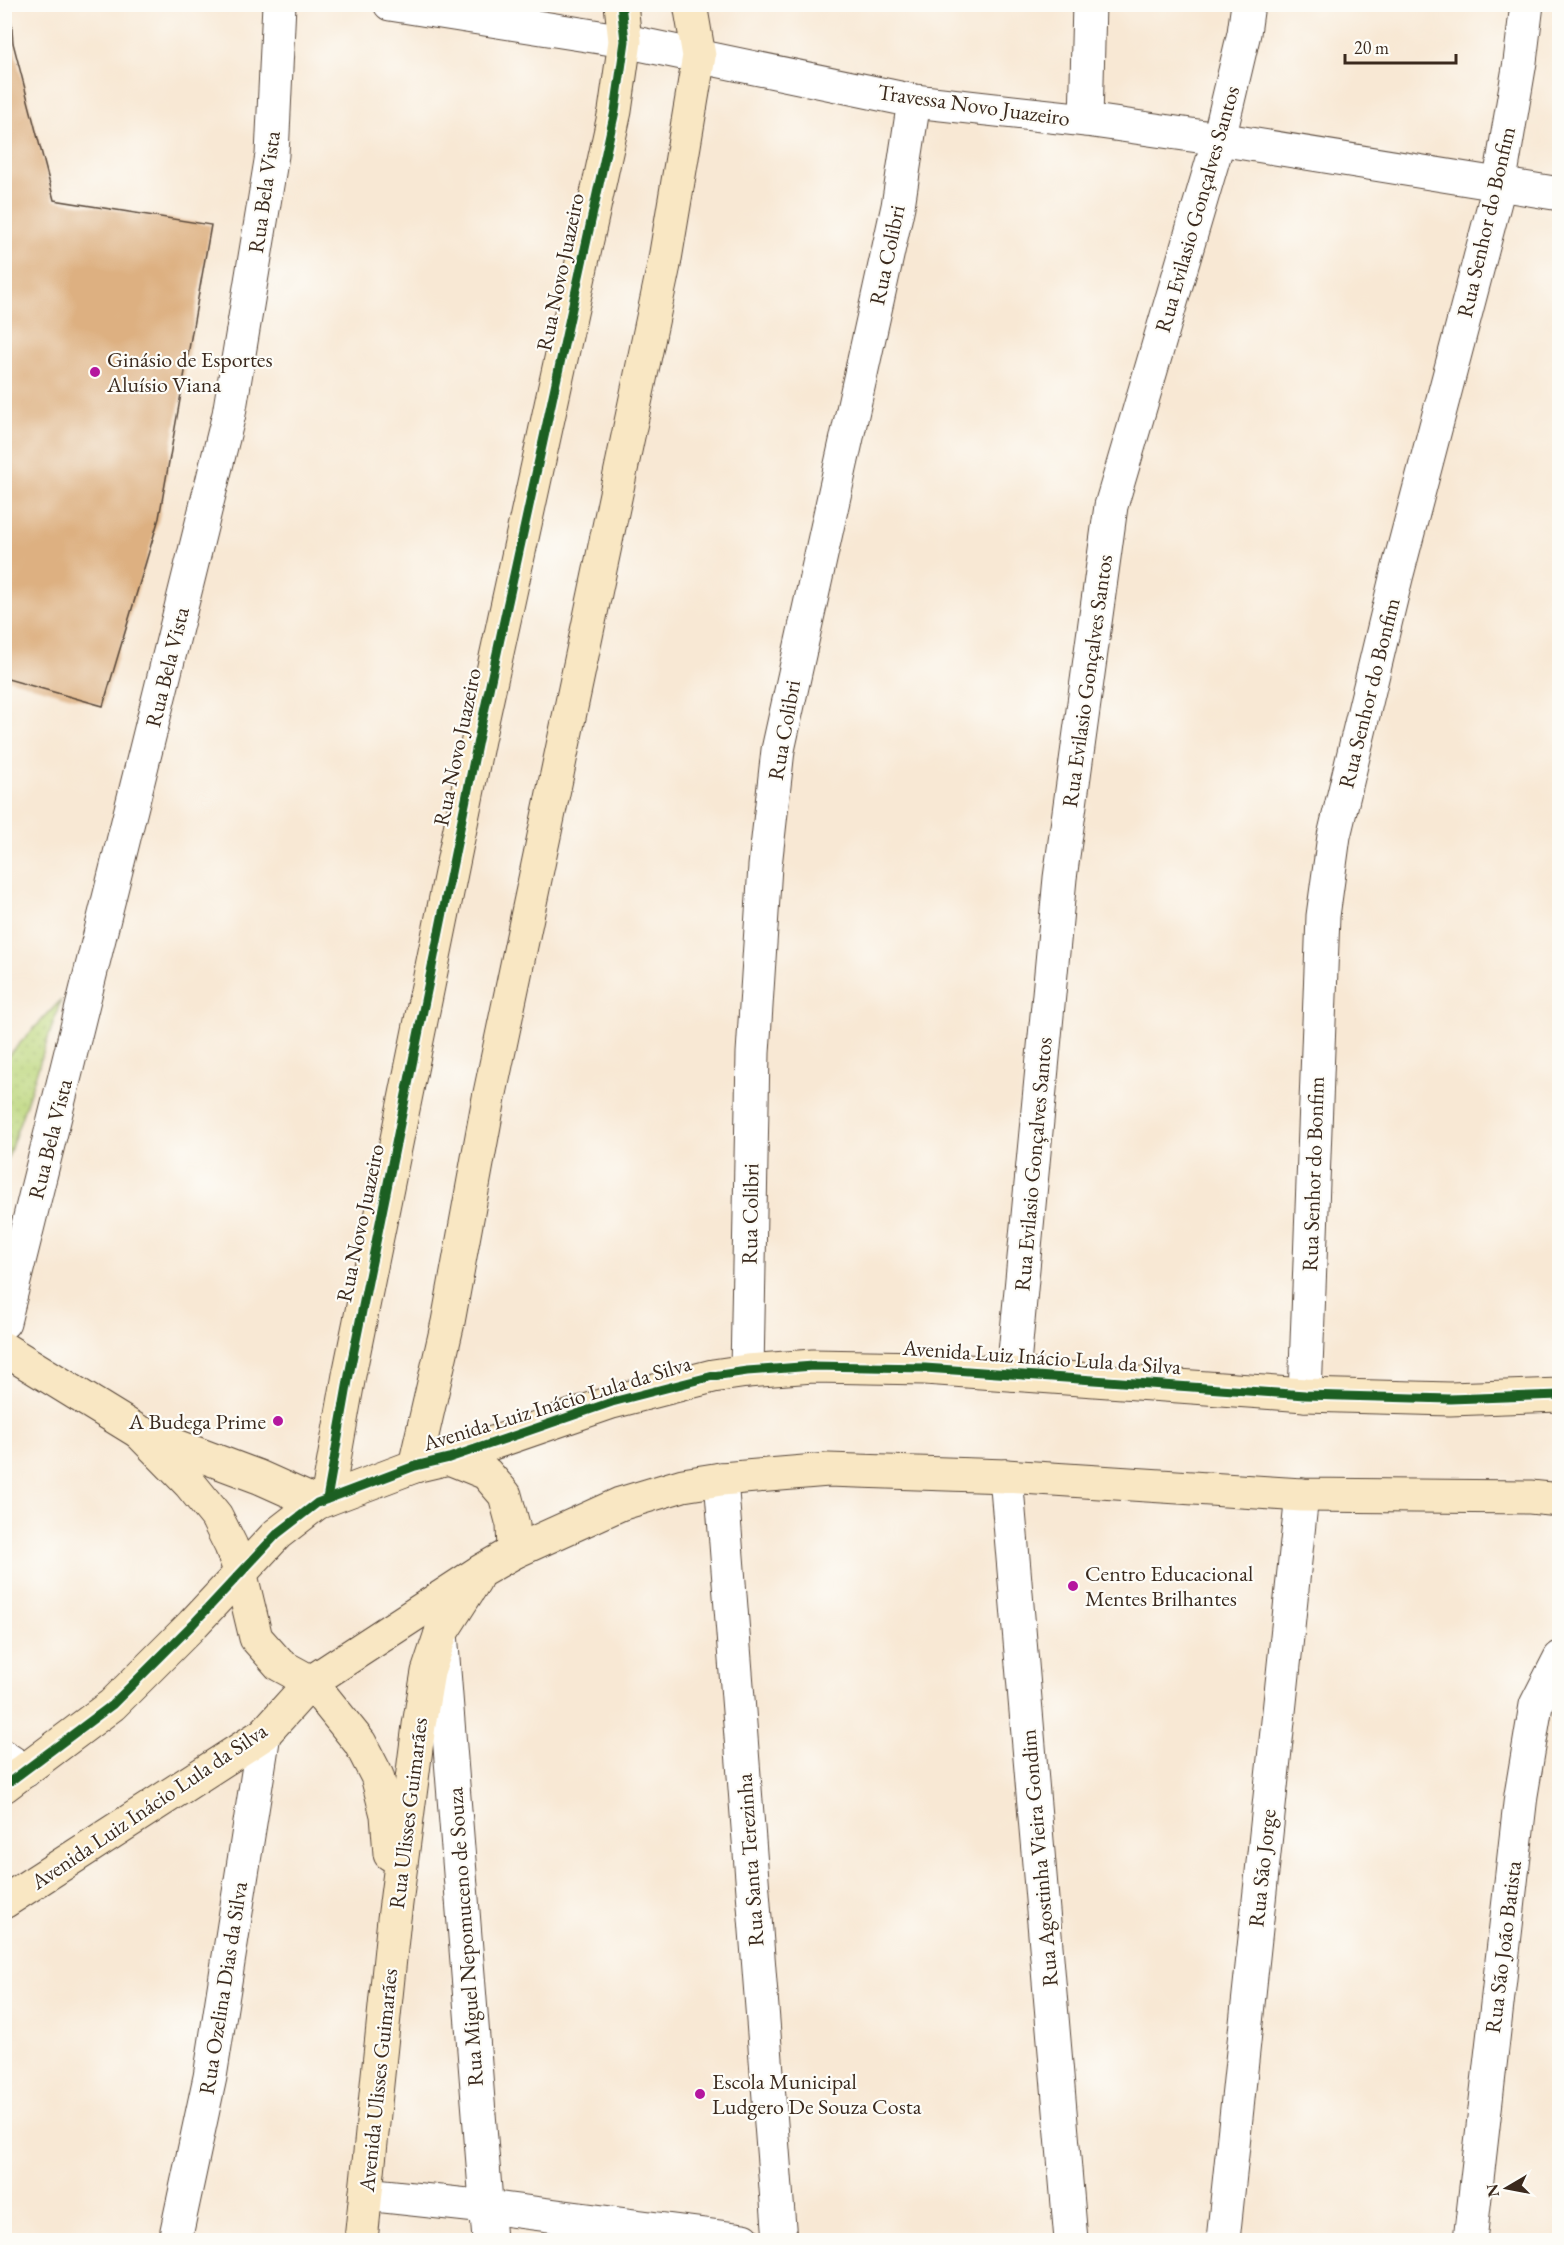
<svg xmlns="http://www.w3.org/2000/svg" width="1564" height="2245" viewBox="0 0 1564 2245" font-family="'EB Garamond',serif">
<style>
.park{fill:url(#park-dots);stroke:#7c804d;stroke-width:1.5}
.building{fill:#ddb081}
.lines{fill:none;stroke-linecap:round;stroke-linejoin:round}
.street-casing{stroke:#574639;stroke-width:35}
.secondary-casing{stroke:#574639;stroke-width:35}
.street{stroke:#fff;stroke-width:33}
.secondary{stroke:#f9e7c3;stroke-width:33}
.cycleway-casing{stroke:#fdfcf7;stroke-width:13}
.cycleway{stroke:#1b5e20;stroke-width:9}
.poi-dot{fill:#b5179e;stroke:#fdfcf7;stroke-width:2}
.labels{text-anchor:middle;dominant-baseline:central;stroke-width:4.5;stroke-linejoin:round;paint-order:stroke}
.street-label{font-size:22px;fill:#3b2a1e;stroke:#fdfcf7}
.poi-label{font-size:22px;fill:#3b2a1e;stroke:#fdfcf7;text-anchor:start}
</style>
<defs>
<pattern id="park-dots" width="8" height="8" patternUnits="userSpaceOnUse" patternTransform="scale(1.5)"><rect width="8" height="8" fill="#bcd67c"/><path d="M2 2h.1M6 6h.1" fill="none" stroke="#a2b86b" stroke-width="1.8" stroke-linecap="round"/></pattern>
</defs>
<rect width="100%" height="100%" fill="#fdfcf7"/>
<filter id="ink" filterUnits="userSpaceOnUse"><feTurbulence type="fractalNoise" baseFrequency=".0167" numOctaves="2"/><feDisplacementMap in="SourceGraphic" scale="12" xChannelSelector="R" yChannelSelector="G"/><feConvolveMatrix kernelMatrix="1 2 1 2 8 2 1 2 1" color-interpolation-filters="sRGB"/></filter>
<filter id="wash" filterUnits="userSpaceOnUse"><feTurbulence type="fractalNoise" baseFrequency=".008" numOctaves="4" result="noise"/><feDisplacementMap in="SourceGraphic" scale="24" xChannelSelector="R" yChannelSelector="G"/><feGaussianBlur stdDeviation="1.35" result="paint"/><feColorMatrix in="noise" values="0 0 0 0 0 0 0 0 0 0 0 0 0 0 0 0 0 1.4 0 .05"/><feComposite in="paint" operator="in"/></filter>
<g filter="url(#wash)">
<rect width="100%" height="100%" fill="#f8e8d4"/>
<path class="park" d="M61 1000 5 1166V1059Z"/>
<g id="blocks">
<path class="building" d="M4 4H10L13 43 54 200 211 225 159 518 103 706 4 678Z"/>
</g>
</g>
<g filter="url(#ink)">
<use href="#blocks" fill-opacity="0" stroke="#574639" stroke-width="1.5"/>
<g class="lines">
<defs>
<g id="street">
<path d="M390 4 625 41 914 101 1086 120 1219 139 1560 194"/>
<path d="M1086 120 1089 4"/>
<path d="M4 1322 229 414 272 155 279 4"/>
<path d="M747 1371 753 1053 765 866 778 750 898 206 914 101"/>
<path d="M1013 1374 1060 878 1111 506 1219 139 1244 33 1248 4"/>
<path d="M1305 1395 1323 916 1334 836 1396 578 1499 186 1520 62 1527 4"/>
<path d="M1006 1476 1071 2240"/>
<path d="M721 1479 780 2240"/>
<path d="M441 1633 489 2240"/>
<path d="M4 1757 25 1771"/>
<path d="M366 2194 486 2207 744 2240"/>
<path d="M175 2240 210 2077 264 1734"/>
<path d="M1223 2240 1302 1495"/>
<path d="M1470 2240 1521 1795 1536 1705 1560 1658"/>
</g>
<g id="secondary">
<path d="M4 1349 139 1432 259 1477 317 1503"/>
<path d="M139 1432 190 1484 216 1516 231 1546 240 1571 256 1638 280 1665 311 1682 360 1743 377 1776 387 1815 390 1854"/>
<path d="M449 1458 486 1473 505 1495 513 1525 514 1552"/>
<path d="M415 1466 448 1322 489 1098 664 265 699 56 690 4"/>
<path d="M327 1499 349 1375 478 740 615 111 625 41 621 4"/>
<path d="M4 1786 112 1705 193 1624 277 1534 317 1503 415 1466 449 1458 612 1402 713 1376 747 1371 813 1366 925 1368 1305 1395 1450 1399 1560 1395"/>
<path d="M4 1902 264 1734 311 1682 481 1571 514 1552 620 1504 683 1485 721 1479 828 1470 1006 1476 1302 1495 1530 1497 1560 1500"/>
<path d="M361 2240 394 1919 419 1725 428 1672 441 1633 475 1580"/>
</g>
</defs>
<use href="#street" class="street-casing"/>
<use href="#secondary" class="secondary-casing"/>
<use href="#street" class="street"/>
<use href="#secondary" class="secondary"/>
<defs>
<g id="cycleway">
<path d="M327 1499 349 1375 478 740 615 111 625 41 621 4"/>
<path d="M4 1786 112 1705 193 1624 277 1534 317 1503 415 1466 449 1458 612 1402 713 1376 747 1371 813 1366 925 1368 1305 1395 1450 1399 1560 1395"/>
</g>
</defs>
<use href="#cycleway" class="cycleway-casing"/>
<use href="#cycleway" class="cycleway"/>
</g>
</g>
<g class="poi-dot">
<circle cx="95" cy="372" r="6"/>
<circle cx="278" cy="1421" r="6"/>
<circle cx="1073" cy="1586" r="6"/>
<circle cx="700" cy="2094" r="6"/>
</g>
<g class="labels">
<g class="street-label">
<text transform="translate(974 105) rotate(8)">Travessa Novo Juazeiro</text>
<text transform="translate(264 192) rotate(-82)">Rua Bela Vista</text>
<text transform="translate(1197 209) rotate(-74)">Rua Evilasio Gonçalves Santos</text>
<text transform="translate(1486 222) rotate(-77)">Rua Senhor do Bonfim</text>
<text transform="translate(887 255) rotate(-78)">Rua Colibri</text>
<text transform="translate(560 272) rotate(-78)">Rua Novo Juazeiro</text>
<text transform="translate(167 667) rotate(-76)">Rua Bela Vista</text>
<text transform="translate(1087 681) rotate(-82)">Rua Evilasio Gonçalves Santos</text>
<text transform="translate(1369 693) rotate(-76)">Rua Senhor do Bonfim</text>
<text transform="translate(784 730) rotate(-80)">Rua Colibri</text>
<text transform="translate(457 747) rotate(-78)">Rua Novo Juazeiro</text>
<text transform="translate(50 1139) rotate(-76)">Rua Bela Vista</text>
<text transform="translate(1033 1164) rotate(-85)">Rua Evilasio Gonçalves Santos</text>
<text transform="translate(1313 1174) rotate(-88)">Rua Senhor do Bonfim</text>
<text transform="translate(750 1214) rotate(-89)">Rua Colibri</text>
<text transform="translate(360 1223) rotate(-78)">Rua Novo Juazeiro</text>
<text transform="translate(1042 1357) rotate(4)">Avenida Luiz Inácio Lula da Silva</text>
<text transform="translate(557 1403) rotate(-17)">Avenida Luiz Inácio Lula da Silva</text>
<text transform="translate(149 1806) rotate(-34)">Avenida Luiz Inácio Lula da Silva</text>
<text transform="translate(408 1813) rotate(-83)">Rua Ulisses Guimarães</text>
<text transform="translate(1039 1858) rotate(-95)">Rua Agostinha Vieira Gondim</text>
<text transform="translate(750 1860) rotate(-94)">Rua Santa Terezinha</text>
<text transform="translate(1262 1868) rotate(-84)">Rua São Jorge</text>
<text transform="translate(465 1937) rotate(-94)">Rua Miguel Nepomuceno de Souza</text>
<text transform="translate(1503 1947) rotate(-83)">Rua São João Batista</text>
<text transform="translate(223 1988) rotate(-81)">Rua Ozelina Dias da Silva</text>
<text transform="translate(378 2080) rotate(-84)">Avenida Ulisses Guimarães</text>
</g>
<g class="poi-label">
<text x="107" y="359">Ginásio de Esportes<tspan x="107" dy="25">Aluísio Viana</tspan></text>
<text x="266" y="1421" text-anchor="end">A Budega Prime</text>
<text x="1085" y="1573">Centro Educacional<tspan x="1085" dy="25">Mentes Brilhantes</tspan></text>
<text x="712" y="2081">Escola Municipal<tspan x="712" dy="25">Ludgero De Souza Costa</tspan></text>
</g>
</g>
<rect width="1564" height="2245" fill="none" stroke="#fdfcf7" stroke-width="24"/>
<g transform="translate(1507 2188) rotate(260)" stroke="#fdfcf7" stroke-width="4.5" paint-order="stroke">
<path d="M0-4.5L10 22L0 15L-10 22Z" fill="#3b2a1e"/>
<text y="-9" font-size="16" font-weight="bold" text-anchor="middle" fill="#3b2a1e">N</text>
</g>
<path d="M1345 54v9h111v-9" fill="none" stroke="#3b2a1e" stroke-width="3"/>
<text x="1354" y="54" font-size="18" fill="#3b2a1e" stroke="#fdfcf7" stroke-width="4.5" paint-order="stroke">20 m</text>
</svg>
